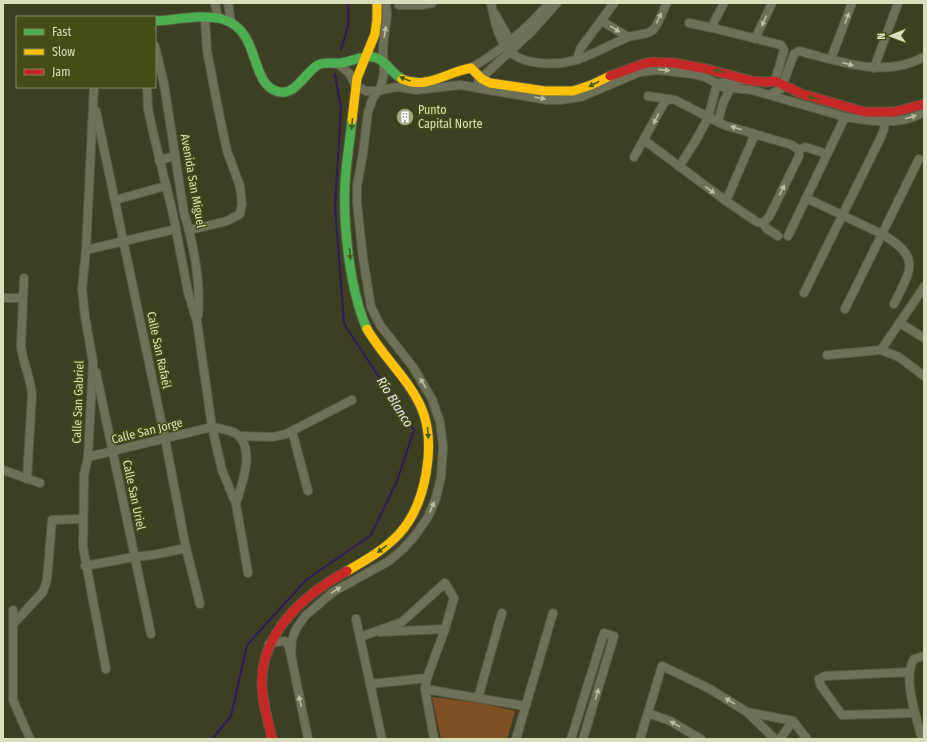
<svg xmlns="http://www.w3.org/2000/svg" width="927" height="742" viewBox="0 0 927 742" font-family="'Fira Sans Condensed',sans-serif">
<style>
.green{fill:#7f4f24}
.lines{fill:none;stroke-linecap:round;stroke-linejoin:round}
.stream{stroke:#34195b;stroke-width:2}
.street-casing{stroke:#575a42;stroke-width:10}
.fast-casing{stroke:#575a42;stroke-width:11}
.slow-casing{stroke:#575a42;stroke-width:11}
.jam-casing{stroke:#575a42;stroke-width:11}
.street{stroke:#6e7157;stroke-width:8}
.fast{stroke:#4caf50;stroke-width:9}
.slow{stroke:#ffc107;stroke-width:9}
.jam{stroke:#c62828;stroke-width:9}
.oneway{fill:#b9be9e}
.oneway2{fill:#465b1e}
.labels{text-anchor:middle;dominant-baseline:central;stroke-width:3;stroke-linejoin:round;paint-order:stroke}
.poi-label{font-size:12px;fill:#d9dfbc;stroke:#454c15;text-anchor:start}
.street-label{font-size:12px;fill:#d9dfbc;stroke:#454c15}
.water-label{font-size:13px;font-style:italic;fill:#e5e0f7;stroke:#454c15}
</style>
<rect width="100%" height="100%" fill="#3c3f22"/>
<path class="green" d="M432 697 481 703 515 711 507 739H441Z"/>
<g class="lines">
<g class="stream">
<path d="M341 49C346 34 352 19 347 3"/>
<path d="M212 739 231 716 247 645 306 580 371 535 397 481 414 430 344 324 335 206 341 109 335 74"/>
</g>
<defs>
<g id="street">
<path d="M215 3 218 18"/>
<path d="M228 3 231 22"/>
<path d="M491 3C495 22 498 42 514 55 521 60 531 62 540 63 576 67 595 51 626 38 634 34 646 36 653 30 658 25 663 10 667 3"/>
<path d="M399 5H422L432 3"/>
<path d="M495 14 512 44"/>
<path d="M602 21 628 37"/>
<path d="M689 23 713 28 781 45 784 50 775 81"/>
<path d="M713 28 714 22 724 3"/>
<path d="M755 39 772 3"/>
<path d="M155 46 164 84 184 213C194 246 201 281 198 316"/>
<path d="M831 59 852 3"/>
<path d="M577 60 580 49 614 3"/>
<path d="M337 63 349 73 356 86 366 91H377L391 88 399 87 416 90 460 85 547 100H560L581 97 640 72 658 70 693 74 705 77 723 87 752 90 845 117C864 120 883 123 902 120 910 119 917 115 924 113"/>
<path d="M471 68C500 51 527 29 549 3"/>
<path d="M874 68 898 3"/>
<path d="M478 81 532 31 557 3"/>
<path d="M94 87 86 250 82 289 85 317 93 362 88 457 84 475 83 547 106 669"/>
<path d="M147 87 148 109 153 132 173 214 188 292 197 322 212 427 222 470 236 504 248 573"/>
<path d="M771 94 781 89 794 54 799 51C839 61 884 79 924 57"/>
<path d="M648 96 675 100 724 125 792 145 799 150V156L769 217 763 223"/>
<path d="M96 111 165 439 186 548 200 604"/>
<path d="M718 122 723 103 730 89"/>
<path d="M644 140 726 201 757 222 763 223 766 228 778 236"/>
<path d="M799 150 805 147 821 152"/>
<path d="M634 157 664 103 669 99"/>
<path d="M159 160 175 156"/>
<path d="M679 167 696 140 708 118 717 84C726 81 736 83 745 79"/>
<path d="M806 198 882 234C922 258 911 269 894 304"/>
<path d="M115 200 166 186"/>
<path d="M726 201 755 134"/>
<path d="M190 230 227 221 240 214 242 204 240 186 227 151 220 118 207 51 205 18"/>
<path d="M788 236 845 117"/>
<path d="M86 250 176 229"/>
<path d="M24 278 21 346C23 363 30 376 32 394L27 479"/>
<path d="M804 293 881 137 884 129 885 116"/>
<path d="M3 298H23"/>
<path d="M845 309 919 159"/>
<path d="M900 323 924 338"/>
<path d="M881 350 924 287"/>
<path d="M827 355 881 350 899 357 924 376"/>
<path d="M96 372 151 634"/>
<path d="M292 431 308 491"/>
<path d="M239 436 273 437 286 434 352 400"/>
<path d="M88 457 212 427C221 429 233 430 239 436 255 453 241 485 236 504"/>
<path d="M3 470 40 483"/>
<path d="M85 566 134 557 153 555 186 548"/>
<path d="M13 610V700L30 739"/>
<path d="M356 619 382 739"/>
<path d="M13 624 43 592 47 580 52 520 83 519"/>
<path d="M380 632 445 629"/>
<path d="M360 637 402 622 445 583 454 598 445 629 427 678 425 689 434 739"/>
<path d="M269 644 277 642 285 641 289 646 290 652"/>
<path d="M909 672 825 676 819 679 821 686 842 715 914 713"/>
<path d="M370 684 427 678"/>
<path d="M425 689 525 706"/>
<path d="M478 698 502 613"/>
<path d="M648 713 670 721 701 739"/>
<path d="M748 713 775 739"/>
<path d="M793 721 807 739"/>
<path d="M308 739 291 655 292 640 296 629 305 616 333 592 389 561 402 550 414 537 428 517 436 498 441 477 443 447 440 422 432 399 413 367 380 325 371 307 363 258 357 203V186L363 153 368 112 373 98 381 86 384 73 383 48 387 14 386 3"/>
<path d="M516 739 553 613"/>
<path d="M571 739 604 633 614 636 583 739"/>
<path d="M640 739 662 666 710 689 747 712 793 721"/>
<path d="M780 739 793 721"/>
<path d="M922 739C917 719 902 678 914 659L924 656"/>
</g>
<g id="fast">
<path d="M155 21C175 20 202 14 222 19 261 30 249 81 276 91 295 98 304 73 318 65 325 61 333 64 341 63 353 61 365 54 377 58 386 61 391 73 402 79"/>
<path d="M352 120C350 141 346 163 345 184 343 226 350 291 367 329"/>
</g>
<g id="slow">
<path d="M402 79C426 90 447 72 471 68L482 79 490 83 545 91H573L591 85 610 76"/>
<path d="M352 120 357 78 375 34 377 19V3"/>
<path d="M347 571C366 560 384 550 399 534 426 505 437 443 421 407 408 378 383 357 367 329"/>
</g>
<g id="jam">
<path d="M610 76 643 64 652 62 674 63 707 69 752 81 767 82 775 81 802 94 865 112H894L924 104"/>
<path d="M272 739C268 719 261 699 262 679 264 629 307 593 347 571"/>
</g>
</defs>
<use href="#street" class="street-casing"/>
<use href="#fast" class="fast-casing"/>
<use href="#slow" class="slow-casing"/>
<use href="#jam" class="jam-casing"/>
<use href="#street" class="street"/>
<use href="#fast" class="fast"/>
<use href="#slow" class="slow"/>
<use href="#jam" class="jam"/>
</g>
<defs><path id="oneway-solid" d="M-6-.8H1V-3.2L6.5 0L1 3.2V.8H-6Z"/></defs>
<g class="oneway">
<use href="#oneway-solid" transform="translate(659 18) rotate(-64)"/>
<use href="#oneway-solid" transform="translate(847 18) rotate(-69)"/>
<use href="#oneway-solid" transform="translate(764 21) rotate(115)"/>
<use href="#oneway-solid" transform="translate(615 29) rotate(32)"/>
<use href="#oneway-solid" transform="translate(385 32) rotate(-81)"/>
<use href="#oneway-solid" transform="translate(848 64) rotate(15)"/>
<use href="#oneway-solid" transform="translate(664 70) rotate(6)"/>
<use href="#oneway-solid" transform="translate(540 98) rotate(10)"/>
<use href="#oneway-solid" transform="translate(911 117) rotate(-17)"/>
<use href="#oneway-solid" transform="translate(656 119) rotate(118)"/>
<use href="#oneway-solid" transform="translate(736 128) rotate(-163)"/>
<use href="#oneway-solid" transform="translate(710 190) rotate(36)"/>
<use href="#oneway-solid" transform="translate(782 190) rotate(-64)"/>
<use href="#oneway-solid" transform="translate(423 383) rotate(-121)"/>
<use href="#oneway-solid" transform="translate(432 507) rotate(-67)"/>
<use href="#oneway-solid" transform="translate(336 590) rotate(-33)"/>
<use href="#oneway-solid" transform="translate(597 694) rotate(-74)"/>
<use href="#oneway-solid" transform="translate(300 701) rotate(-102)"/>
<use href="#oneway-solid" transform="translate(730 701) rotate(-148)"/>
<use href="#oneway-solid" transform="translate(675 724) rotate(-151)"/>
</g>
<g class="oneway2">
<use href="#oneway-solid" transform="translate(719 71) rotate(-164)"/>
<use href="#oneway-solid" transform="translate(405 79) rotate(-158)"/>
<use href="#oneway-solid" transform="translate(594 84) rotate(153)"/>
<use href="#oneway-solid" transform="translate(814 98) rotate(-163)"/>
<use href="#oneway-solid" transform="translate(352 124) rotate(96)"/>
<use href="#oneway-solid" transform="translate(350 254) rotate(85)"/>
<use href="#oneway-solid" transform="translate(428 433) rotate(85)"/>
<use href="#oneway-solid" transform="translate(382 549) rotate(143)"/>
</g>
<defs>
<symbol id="building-disc" viewBox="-11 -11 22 22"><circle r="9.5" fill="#a2a786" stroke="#454c15"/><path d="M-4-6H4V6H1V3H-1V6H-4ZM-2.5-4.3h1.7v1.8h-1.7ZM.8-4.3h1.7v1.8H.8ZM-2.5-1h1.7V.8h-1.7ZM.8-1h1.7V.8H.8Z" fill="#fff"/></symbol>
</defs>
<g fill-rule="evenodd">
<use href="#building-disc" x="395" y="107" width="20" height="20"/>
</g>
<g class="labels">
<g class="poi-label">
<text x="418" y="110">Punto<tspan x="418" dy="14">Capital Norte</tspan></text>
</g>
<g class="street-label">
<text transform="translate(193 181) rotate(80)">Avenida San Miguel</text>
<text transform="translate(159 350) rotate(78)">Calle San Rafaél</text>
<text transform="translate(78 402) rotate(-88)">Calle San Gabriel</text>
<text transform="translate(147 431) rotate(-14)">Calle San Jorge</text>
<text transform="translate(134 495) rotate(78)">Calle San Uriel</text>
</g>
<g class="water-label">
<text transform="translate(395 402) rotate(58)">Río Blanco</text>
</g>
</g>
<rect width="927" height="742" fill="none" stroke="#d9dfbc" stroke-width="8"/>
<rect x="16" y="16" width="140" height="72" fill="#454c15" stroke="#808758"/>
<rect x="24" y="29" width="20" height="6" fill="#4caf50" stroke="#808758"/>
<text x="52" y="36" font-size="12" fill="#d9dfbc">Fast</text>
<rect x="24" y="49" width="20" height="6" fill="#ffc107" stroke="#808758"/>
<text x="52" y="56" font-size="12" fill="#d9dfbc">Slow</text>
<rect x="24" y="69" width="20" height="6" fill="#c62828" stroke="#808758"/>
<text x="52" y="76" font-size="12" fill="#d9dfbc">Jam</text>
<g transform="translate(891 36) rotate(269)" stroke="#454c15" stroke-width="3" paint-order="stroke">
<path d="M0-3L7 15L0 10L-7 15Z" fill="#d9dfbc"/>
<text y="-6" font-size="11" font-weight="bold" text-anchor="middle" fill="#d9dfbc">N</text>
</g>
</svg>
